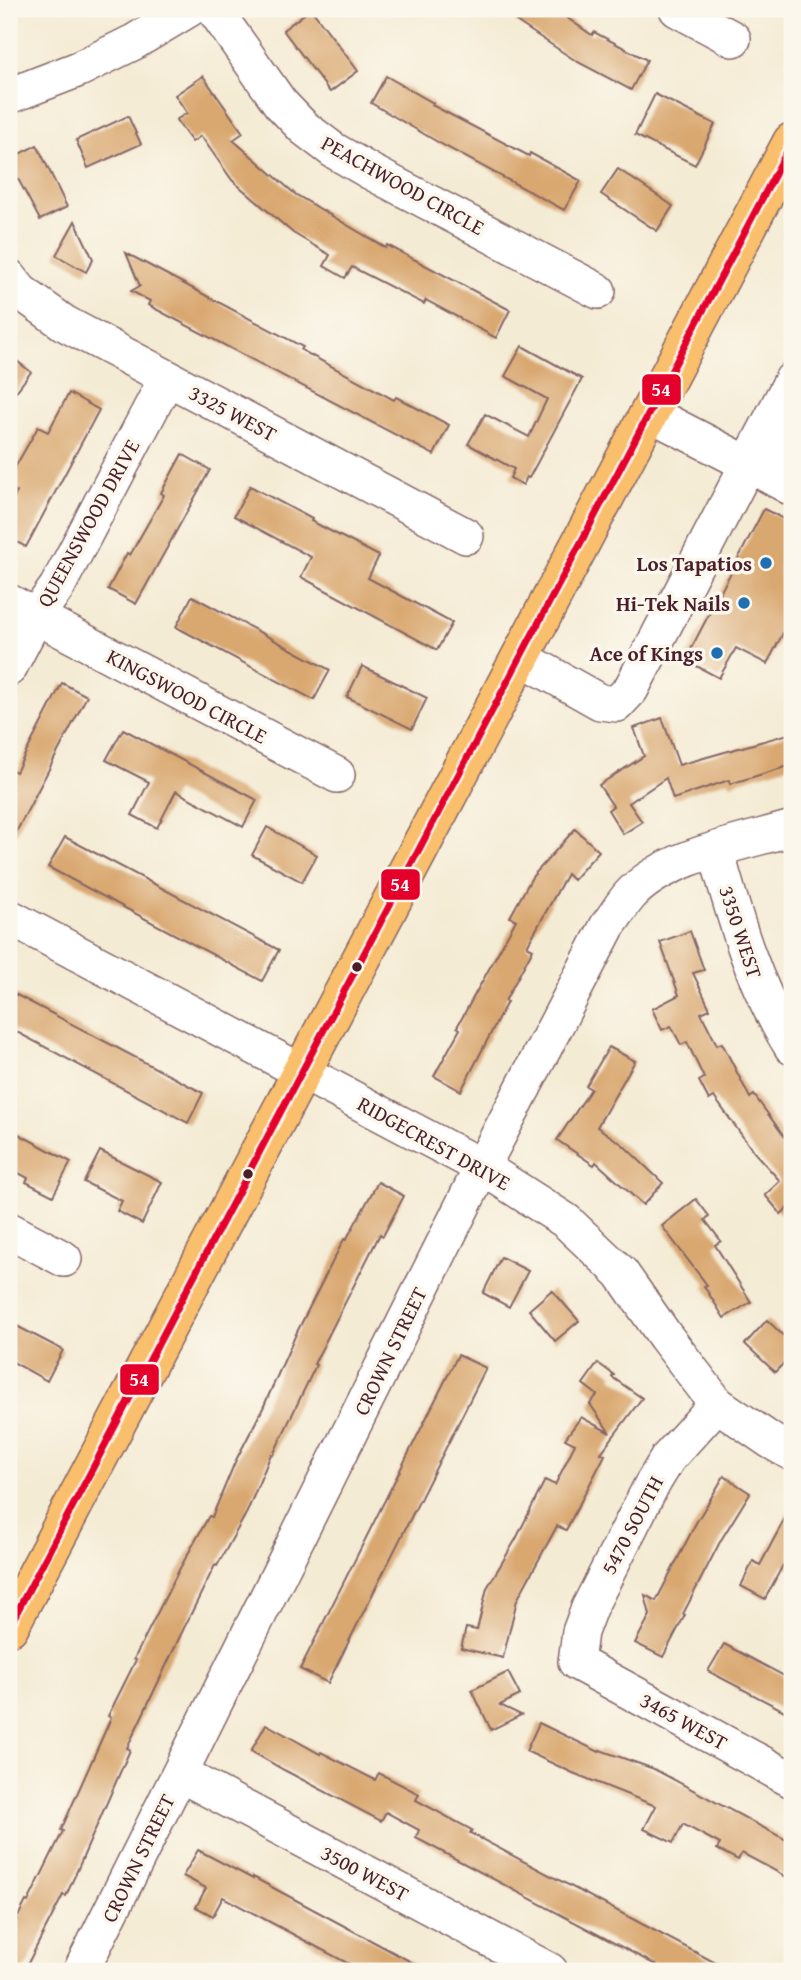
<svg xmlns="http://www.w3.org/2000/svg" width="801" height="1980" viewBox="0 0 801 1980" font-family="'Gentium Book Plus',serif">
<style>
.building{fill:#d9a76f}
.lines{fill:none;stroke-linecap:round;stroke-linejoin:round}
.minor-casing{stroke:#866666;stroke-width:38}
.major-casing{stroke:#866666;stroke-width:41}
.minor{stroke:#fff;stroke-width:35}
.major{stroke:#f9bf6d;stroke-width:38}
.bus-1-casing{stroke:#fbf7ec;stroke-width:12}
.bus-1{stroke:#e4002b;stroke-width:7}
.poi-dot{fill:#1f6fb2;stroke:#fbf7ec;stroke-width:2.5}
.bus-dot{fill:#4a1f2b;stroke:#fbf7ec;stroke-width:2.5}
.labels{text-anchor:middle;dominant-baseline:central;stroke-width:7;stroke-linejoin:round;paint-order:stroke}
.street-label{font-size:21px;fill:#4a1f2b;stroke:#fbf7ec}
.poi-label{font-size:21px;font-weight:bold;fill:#4a1f2b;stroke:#fbf7ec;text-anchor:end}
.line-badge{stroke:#fbf7ec;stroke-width:2.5}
.badge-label{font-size:19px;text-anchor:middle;font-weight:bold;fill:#fff}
</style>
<rect width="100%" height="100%" fill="#fbf7ec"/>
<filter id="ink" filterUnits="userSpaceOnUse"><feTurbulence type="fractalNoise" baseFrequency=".0143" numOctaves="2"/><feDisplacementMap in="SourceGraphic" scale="14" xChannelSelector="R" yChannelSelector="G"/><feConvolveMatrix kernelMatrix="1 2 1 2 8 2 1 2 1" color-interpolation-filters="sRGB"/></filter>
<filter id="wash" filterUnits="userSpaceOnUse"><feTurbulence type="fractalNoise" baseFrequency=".00686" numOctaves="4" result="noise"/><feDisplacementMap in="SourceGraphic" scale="28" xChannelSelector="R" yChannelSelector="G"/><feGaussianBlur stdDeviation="1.57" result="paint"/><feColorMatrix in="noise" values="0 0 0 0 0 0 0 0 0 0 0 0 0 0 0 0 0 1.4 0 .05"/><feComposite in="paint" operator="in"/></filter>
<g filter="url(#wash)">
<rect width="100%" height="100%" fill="#f4ebd4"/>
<g id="blocks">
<g class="building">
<path d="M311 9 358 71 330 92 283 30Z"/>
<path d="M498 9H554L592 35 594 32 647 60 631 90 576 61Z"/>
<path d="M203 76 243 133 233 140 295 194 386 248 387 245 510 310 496 338 426 300 424 304 352 267 345 278 324 266 330 255 293 233 232 180 201 136 192 142 176 120 187 113 175 95Z"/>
<path d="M386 76 433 103 432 105 529 156 530 153 581 181 564 210 441 144 371 103Z"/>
<path d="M655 94 715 124 695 165 635 135Z"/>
<path d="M128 116 141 144 88 168 76 140Z"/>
<path d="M37 145 67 207 40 220 9 162V159Z"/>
<path d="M618 169 673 206 657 231 601 194Z"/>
<path d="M75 221 93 259 86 272 56 255Z"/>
<path d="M126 253 303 347 301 350 394 400 396 397 449 425 434 455 148 305 150 301 131 291 140 286Z"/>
<path d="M522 346 582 379 529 478 527 477 523 485 510 478 514 469 468 444 485 414 529 437 547 399 505 376Z"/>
<path d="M9 355 31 372 9 401Z"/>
<path d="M69 393 99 410 26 547 9 538V507L17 492 9 488V478L38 427 48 432Z"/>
<path d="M182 454 210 470 136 604 108 589 127 553 130 555 164 495 161 493Z"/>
<path d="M250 486 312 519 311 521 379 556 368 578 452 623 437 650 301 577 311 557 234 516Z"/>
<path d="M764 509 792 523V637L783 633 767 664 736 648 719 678 685 660Z"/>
<path d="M192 596 330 670 314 700 176 627Z"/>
<path d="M362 666 427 698 412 729 347 697Z"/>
<path d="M62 683 87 696 9 846V768L16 772Z"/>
<path d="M662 718 679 765 792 733V765L730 784 729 780 673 799 666 778 629 803 642 822 623 834 608 810 613 806 599 785 644 756 634 728Z"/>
<path d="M123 729 257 800 243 827 176 791 157 828 132 815 149 782 106 760Z"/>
<path d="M267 827 317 855 302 882 252 855Z"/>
<path d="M575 829 599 851 573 880 567 874 527 946 533 949 505 1001 507 1002 461 1091 434 1076 460 1029 457 1027 516 920 510 917 532 877Z"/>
<path d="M65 837 279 950 262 981 48 867Z"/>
<path d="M690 931 704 970 693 973 710 1009 701 1013 717 1045 722 1043 750 1098 754 1095 792 1147V1204L781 1214 765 1195 780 1181 754 1152 714 1097 709 1100 699 1081 704 1078 687 1042 681 1045 671 1026 662 1030 652 1009 679 995 660 942Z"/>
<path d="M9 991 203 1093 188 1123 9 1028Z"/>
<path d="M609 1047 635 1061 597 1127 622 1144 663 1183 643 1205 596 1162 594 1165 557 1140 591 1089 586 1086Z"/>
<path d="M9 1129 71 1162 53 1196 26 1182 28 1178 9 1168Z"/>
<path d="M100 1151 162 1182 142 1224 117 1211 122 1201 84 1182Z"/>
<path d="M378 1182 404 1196 383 1236 380 1234 314 1364 316 1365 273 1455 271 1454 247 1512 217 1566 215 1565 184 1628 127 1748 130 1750 66 1896 63 1895 24 1971H9V1934L26 1901 28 1902 63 1831 61 1830 111 1718 108 1716 136 1660 134 1659 179 1570 209 1516 212 1517 235 1462 263 1408 296 1334 344 1239 346 1240Z"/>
<path d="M696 1199 709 1216 705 1220 721 1241 715 1245 751 1302 724 1318 704 1286 707 1285 662 1226Z"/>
<path d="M501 1257 528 1271 509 1307 483 1293Z"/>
<path d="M552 1290 579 1321 555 1341 529 1310Z"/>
<path d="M767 1320 792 1344V1355L775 1372 745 1344Z"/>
<path d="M9 1322 63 1350 47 1381 9 1360Z"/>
<path d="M458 1355 486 1368 328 1683 300 1669Z"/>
<path d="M598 1363 614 1375 612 1377 642 1398 601 1453 605 1455 566 1530 557 1526 517 1600 503 1658 461 1648 466 1628 477 1630 487 1588 516 1539 545 1480 555 1485 575 1444 565 1439 581 1417 610 1433 590 1404 597 1395 583 1384Z"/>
<path d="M724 1476 750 1493 721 1540 683 1614 685 1615 663 1657 635 1643 650 1615 645 1595 656 1601 696 1523Z"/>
<path d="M792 1505V1570L783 1565 765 1599 741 1586 753 1561 760 1565Z"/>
<path d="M724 1644 792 1680V1715L708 1671Z"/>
<path d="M508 1672 520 1695 500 1705 521 1715 491 1730 472 1690Z"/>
<path d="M539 1723 599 1752 600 1750 654 1769 792 1843V1880L742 1853 738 1860 717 1849 720 1844 683 1824 673 1843 644 1829 656 1806 573 1773 526 1751Z"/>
<path d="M266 1724 320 1754 321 1752 375 1780 379 1773 419 1794 416 1800 472 1830 470 1833 731 1971H667L416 1838 419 1830 386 1812 381 1821 284 1770 251 1751Z"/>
<path d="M198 1850 253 1879V1877L428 1971H362L223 1897 213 1916 196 1907 206 1888 183 1876Z"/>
</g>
</g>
</g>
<g filter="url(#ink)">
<use href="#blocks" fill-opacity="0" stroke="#866666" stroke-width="2"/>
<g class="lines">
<defs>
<g id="minor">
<path d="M214 9 280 103 304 128 333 150 371 172 598 291"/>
<path d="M677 9 733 39"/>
<path d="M9 96 79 69 134 42 189 9"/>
<path d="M9 277 21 292 64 323 466 536"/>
<path d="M649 413 748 464 792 380"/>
<path d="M761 471 792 444"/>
<path d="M9 602 337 775"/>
<path d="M520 657 600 702 617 704 631 689 748 464 792 488"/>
<path d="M9 668 36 616 57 587 167 378"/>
<path d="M716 851C735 919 754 987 792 1047"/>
<path d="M9 917 482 1167 566 1221 621 1273 665 1336 717 1404 771 1441 792 1453"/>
<path d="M9 1230 64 1259"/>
<path d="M717 1404 668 1458 650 1488 589 1608 580 1632 576 1662 792 1780"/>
<path d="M180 1774 550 1971"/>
<path d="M81 1971 482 1167 608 925C616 915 622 904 630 895 665 856 743 843 792 828"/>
</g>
<path id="major" d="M9 1627 792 142"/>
</defs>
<use href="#minor" class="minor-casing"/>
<use href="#major" class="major-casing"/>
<use href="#minor" class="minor"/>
<use href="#major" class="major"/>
<defs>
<path id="bus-1" d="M9 1627 792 142"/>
</defs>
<use href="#bus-1" class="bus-1-casing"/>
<use href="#bus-1" class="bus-1"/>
</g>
</g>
<g class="poi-dot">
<circle cx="766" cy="563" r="7"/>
<circle cx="744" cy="603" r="7"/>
<circle cx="717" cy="653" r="7"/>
</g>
<g class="bus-dot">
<circle cx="357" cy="967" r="6"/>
<circle cx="248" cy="1174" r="6"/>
</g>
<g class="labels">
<g class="street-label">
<text transform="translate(403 185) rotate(29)">PEACHWOOD CIRCLE</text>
<text transform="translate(233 413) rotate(28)">3325 WEST</text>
<text transform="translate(88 523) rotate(-61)">QUEENSWOOD DRIVE</text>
<text transform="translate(187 696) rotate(28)">KINGSWOOD CIRCLE</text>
<text transform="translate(741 932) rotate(72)">3350 WEST</text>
<text transform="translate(434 1143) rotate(29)">RIDGECREST DRIVE</text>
<text transform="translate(390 1351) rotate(-64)">CROWN STREET</text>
<text transform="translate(632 1525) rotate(-62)">5470 SOUTH</text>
<text transform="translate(684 1721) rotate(29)">3465 WEST</text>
<text transform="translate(138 1858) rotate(-64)">CROWN STREET</text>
<text transform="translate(365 1873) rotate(28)">3500 WEST</text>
</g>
<g class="poi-label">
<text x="752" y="563">Los Tapatios</text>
<text x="730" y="603">Hi-Tek Nails</text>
<text x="703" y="653">Ace of Kings</text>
</g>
</g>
<g class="line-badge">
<rect x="641" y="373" width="41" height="33" rx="7" fill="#e4002b"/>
<rect x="380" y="868" width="41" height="33" rx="7" fill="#e4002b"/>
<rect x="119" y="1363" width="41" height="33" rx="7" fill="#e4002b"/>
</g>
<g class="badge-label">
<text x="661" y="396">54</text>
<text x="400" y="891">54</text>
<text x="139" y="1386">54</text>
</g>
<rect width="801" height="1980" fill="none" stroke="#fbf7ec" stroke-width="35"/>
</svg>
